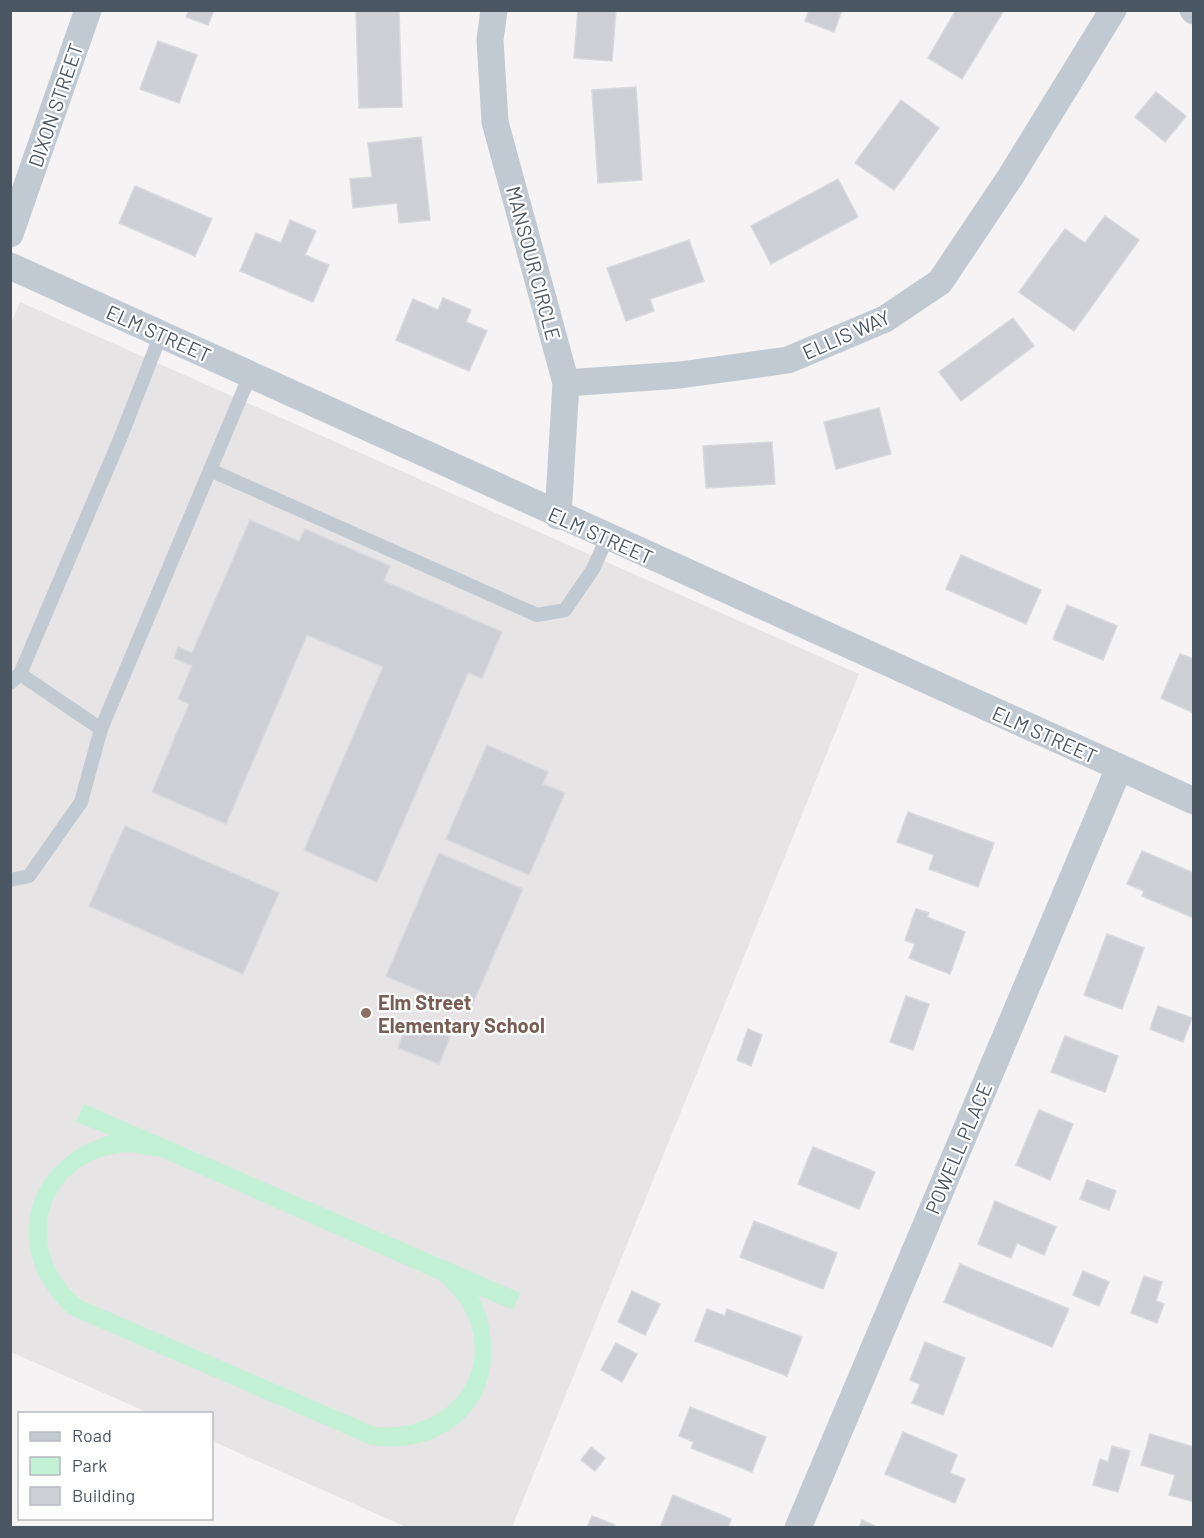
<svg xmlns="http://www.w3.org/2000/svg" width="1204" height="1538" viewBox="0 0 1204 1538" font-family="Barlow,sans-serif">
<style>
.education{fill:#e6e4e5}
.green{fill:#c3f1d5;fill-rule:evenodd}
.building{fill:#cdcfd5;stroke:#d7d9de;stroke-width:1.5}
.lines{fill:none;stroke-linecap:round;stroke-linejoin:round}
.lane{stroke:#c1cad2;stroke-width:14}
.street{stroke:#c1cad2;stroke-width:27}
.education-dot{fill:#8d6e63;stroke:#fff;stroke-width:2}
.labels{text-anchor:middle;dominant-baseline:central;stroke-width:4.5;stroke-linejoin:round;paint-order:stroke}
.street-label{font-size:20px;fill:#4a5661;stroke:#fff}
.education-label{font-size:20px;font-weight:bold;fill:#785e54;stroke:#fff;text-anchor:start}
</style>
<rect width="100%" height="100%" fill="#f5f3f3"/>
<path class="education" d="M20 302 859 674 512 1527H406L212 1441V1414L149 1413 11 1352 10 326Z"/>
<path class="green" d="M84 1104 520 1293 513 1310 478 1295C518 1379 465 1457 371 1445L70 1315C0 1254 22 1161 110 1135L76 1122ZM129 1152 161 1157 439 1280C511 1340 467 1435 375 1427L81 1300C18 1247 46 1156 129 1152Z"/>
<g class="building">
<path d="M189 10H214L208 25 186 17Z"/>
<path d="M356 10H399L402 107 359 108Z"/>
<path d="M578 10H616L612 61 574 58Z"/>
<path d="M809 10H842L834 32 805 21Z"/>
<path d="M956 10H1004L962 79 928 58Z"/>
<path d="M158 41 197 55 179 103 140 89Z"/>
<path d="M636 87 642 180 598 183 592 90Z"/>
<path d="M1156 92 1186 116 1165 142 1135 117Z"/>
<path d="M901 100 939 128 894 190 855 163Z"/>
<path d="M421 137 430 220 399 223 397 203 353 208 350 179 372 177 368 143Z"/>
<path d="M838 179 858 217 771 264 751 226Z"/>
<path d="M135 186 212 219 195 256 119 223Z"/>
<path d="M1105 216 1139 240 1074 331 1019 292 1065 229 1085 243Z"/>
<path d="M290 220 316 231 305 255 329 265 313 302 240 271 256 233 281 243Z"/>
<path d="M689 240 704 281 650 299 654 311 626 321 607 268Z"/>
<path d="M443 298 471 310 466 322 487 331 469 371 396 340 413 299 438 310Z"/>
<path d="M1013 318 1034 346 961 401 939 372Z"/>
<path d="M879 408 891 454 836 469 824 422Z"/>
<path d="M772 442 775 484 706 488 703 446Z"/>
<path d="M250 520 299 541 305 529 390 566 384 581 502 632 482 678 468 673 377 882 304 850 383 667 307 635 226 824 152 792 189 704 178 699 192 666 174 658 178 647 192 653Z"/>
<path d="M961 555 1041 590 1026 624 946 589Z"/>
<path d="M1067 605 1117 626 1103 660 1053 639Z"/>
<path d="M1180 654 1194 659V713L1161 698Z"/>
<path d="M487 745 548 772 543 784 565 793 529 875 446 839Z"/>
<path d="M908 812 994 843 978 887 929 869 934 855 897 842Z"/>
<path d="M125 826 279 893 243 974 89 906Z"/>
<path d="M1142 851 1194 873V918L1142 896 1144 891 1127 884Z"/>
<path d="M439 853 523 889 469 1012 386 976Z"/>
<path d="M916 909 929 913 927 917 965 932 950 974 909 958 915 944 905 940Z"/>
<path d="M1107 934 1144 948 1122 1009 1084 995Z"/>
<path d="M906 996 929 1004 913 1050 890 1042Z"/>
<path d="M1158 1006 1192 1018 1183 1042 1150 1029Z"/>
<path d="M408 1020 450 1037 439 1064 398 1048Z"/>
<path d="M748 1029 762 1035 751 1066 737 1060Z"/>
<path d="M1065 1036 1118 1056 1105 1092 1051 1072Z"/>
<path d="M1039 1110 1073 1124 1050 1180 1016 1165Z"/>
<path d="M813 1147 875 1172 859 1209 798 1184Z"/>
<path d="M1087 1180 1116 1191 1109 1210 1080 1199Z"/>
<path d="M995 1201 1056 1227 1044 1255 1017 1243 1011 1258 978 1244Z"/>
<path d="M754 1221 837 1253 823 1289 740 1257Z"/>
<path d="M960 1264 1069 1309 1052 1347 944 1302Z"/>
<path d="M1083 1271 1109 1282 1099 1306 1073 1295Z"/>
<path d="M1144 1276 1162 1282 1156 1301 1164 1304 1157 1323 1131 1313Z"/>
<path d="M632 1291 660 1304 645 1335 618 1322Z"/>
<path d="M707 1309 725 1316 727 1309 802 1337 787 1376 695 1341Z"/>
<path d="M925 1342 965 1358 943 1415 912 1403 920 1384 910 1380Z"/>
<path d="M616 1343 637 1354 622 1382 601 1370Z"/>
<path d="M690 1407 766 1437 752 1472 691 1448 694 1442 679 1436Z"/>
<path d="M903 1432 957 1455 950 1473 965 1479 955 1503 885 1474Z"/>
<path d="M1150 1434 1194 1447V1502L1169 1495 1175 1475 1141 1465Z"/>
<path d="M1112 1446 1130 1451 1118 1492 1093 1485 1100 1459 1108 1462Z"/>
<path d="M591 1447 605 1458 595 1471 581 1460Z"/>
<path d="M673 1495 731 1519 728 1528H660Z"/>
<path d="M592 1516 615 1525 614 1528H587Z"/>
<path d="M862 1520 879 1528H859Z"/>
</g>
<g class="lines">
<g class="lane">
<path d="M210 470 537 615 565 610 593 569 607 538"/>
<path d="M10 683 20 674 120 439 161 334"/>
<path d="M101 729 250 375"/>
<path d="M10 880 29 876 81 802 101 729 20 674"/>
</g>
<g class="street">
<path d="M494 10 490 40 495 122 566 383 558 516"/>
<path d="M1193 10 1194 11"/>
<path d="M10 234 88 10"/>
<path d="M10 266 1194 801"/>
<path d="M566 383 680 375 788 360 885 319 940 282 1011 176 1113 10"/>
<path d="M798 1528 1119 768"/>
</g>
</g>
<circle class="education-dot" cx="366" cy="1013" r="6"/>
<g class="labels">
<g class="street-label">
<text transform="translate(55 105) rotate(-71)">DIXON STREET</text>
<text transform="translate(534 263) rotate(75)">MANSOUR CIRCLE</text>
<text transform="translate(159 333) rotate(24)">ELM STREET</text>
<text transform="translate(846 334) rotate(-24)">ELLIS WAY</text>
<text transform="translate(601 535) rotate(24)">ELM STREET</text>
<text transform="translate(1045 734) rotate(24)">ELM STREET</text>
<text transform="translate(958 1148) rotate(-67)">POWELL PLACE</text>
</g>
<g class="education-label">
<text x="378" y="1002">Elm Street<tspan x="378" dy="23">Elementary School</tspan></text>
</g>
</g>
<rect width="1204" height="1538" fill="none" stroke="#4a5661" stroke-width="24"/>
<rect x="18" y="1412" width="195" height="108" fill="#ffffff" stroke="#b7bbc0" stroke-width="1.5"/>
<rect x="30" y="1432" width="30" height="9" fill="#c1cad2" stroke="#b7bbc0" stroke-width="1.5"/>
<text x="72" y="1442" font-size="18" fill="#4a5661">Road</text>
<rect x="30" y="1457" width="30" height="18" fill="#c3f1d5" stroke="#b7bbc0" stroke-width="1.5"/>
<text x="72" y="1472" font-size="18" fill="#4a5661">Park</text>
<rect x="30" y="1487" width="30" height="18" fill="#cdcfd5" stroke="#b7bbc0" stroke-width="1.5"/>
<text x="72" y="1502" font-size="18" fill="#4a5661">Building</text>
</svg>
